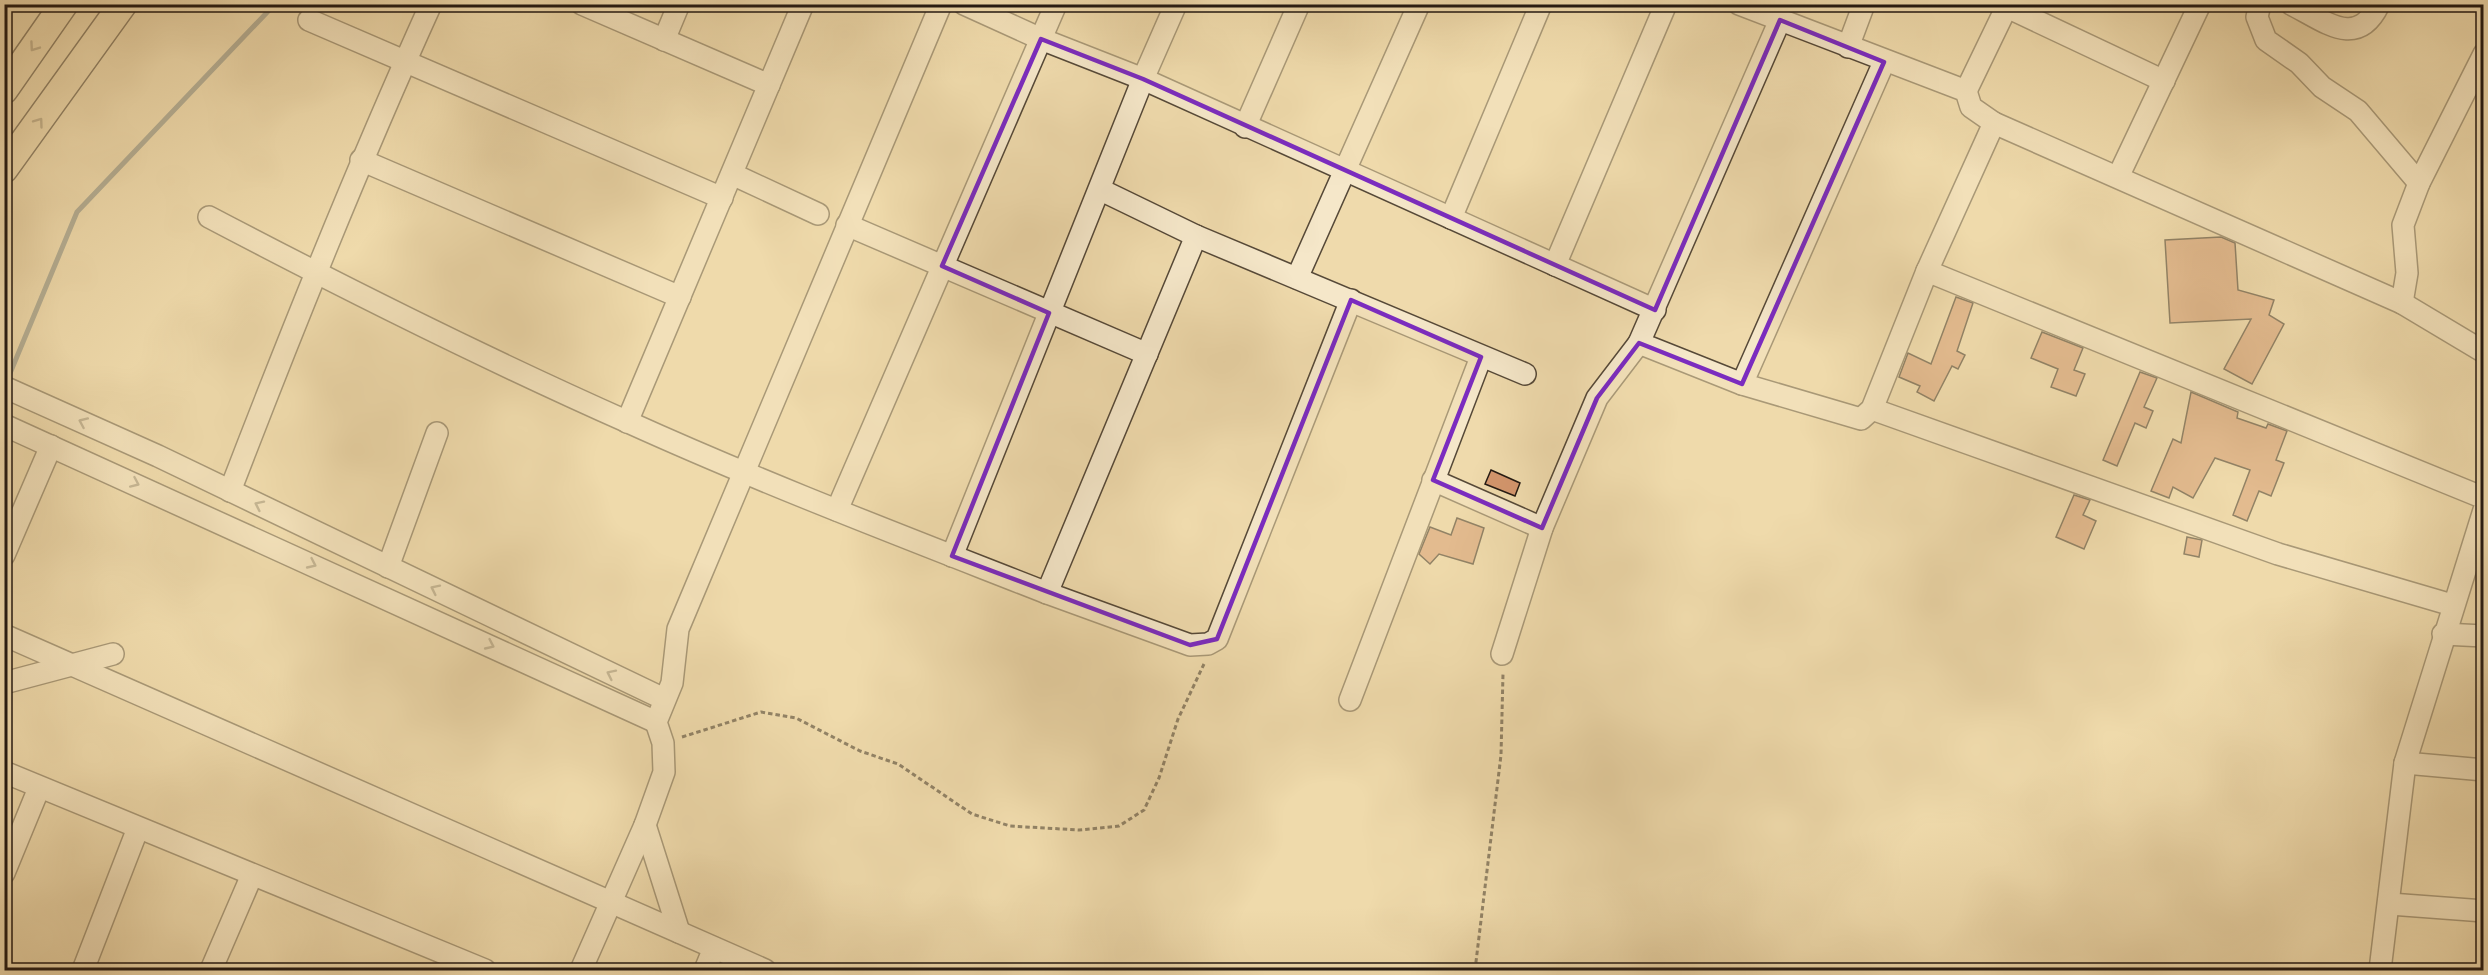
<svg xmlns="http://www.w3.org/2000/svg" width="2488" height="975" viewBox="0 0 2488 975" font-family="'IM FELL Great Primer',serif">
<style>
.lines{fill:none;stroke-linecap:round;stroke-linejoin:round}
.stream{stroke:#6f7875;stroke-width:5}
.building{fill:#d4966d;stroke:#231912;stroke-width:1.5}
.minor-casing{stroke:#564938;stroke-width:24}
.major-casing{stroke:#231912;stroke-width:30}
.path{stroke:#231912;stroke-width:3;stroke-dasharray:4.5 3;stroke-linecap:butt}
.minor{stroke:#f5e7c9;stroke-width:21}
.major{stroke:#efdaac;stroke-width:27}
.oneway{stroke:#938367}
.oneway2{stroke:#968a77}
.marked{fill:none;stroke:#7b2cbf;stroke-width:4.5;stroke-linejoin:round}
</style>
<rect width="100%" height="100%" fill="#efdaac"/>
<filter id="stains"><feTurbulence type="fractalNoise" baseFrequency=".00333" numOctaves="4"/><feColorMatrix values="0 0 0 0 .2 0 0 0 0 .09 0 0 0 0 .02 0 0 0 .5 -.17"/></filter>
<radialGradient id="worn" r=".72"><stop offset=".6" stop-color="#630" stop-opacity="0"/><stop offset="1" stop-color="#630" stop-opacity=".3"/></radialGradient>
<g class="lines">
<path class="stream" d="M6 383 77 212 275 4"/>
</g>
<g class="building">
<path d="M2221 237 2235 243 2238 290 2274 300 2269 315 2284 324 2252 384 2224 369 2251 319 2170 323 2165 240Z"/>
<path d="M1956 297 1973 303 1957 351 1965 355 1958 369 1952 366 1934 401 1917 392 1920 386 1899 377 1908 353 1931 364Z"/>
<path d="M2042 332 2083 348 2074 370 2085 374 2076 396 2051 387 2058 369 2031 358Z"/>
<path d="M2140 372 2157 378 2144 407 2153 411 2146 428 2135 423 2117 466 2103 460Z"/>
<path d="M2191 392 2238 412 2237 418 2266 428 2268 424 2287 431 2276 460 2284 463 2271 496 2259 491 2247 521 2233 515 2250 470 2215 458 2193 498 2173 487 2169 498 2151 491 2173 439 2181 443Z"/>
<path d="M1491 470 1520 483 1515 496 1485 484Z"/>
<path d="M2074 495 2090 500 2083 515 2096 521 2084 549 2056 537Z"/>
<path d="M1457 518 1484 528 1473 564 1439 554 1430 564 1419 554 1430 527 1451 535Z"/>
<path d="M2187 537 2202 540 2199 557 2184 554Z"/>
</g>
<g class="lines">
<defs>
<g id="minor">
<path d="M582 4 769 85"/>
<path d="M964 4 1041 39 1143 79 1655 310"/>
<path d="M1739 4 1966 91 1971 107 1994 123 2402 303 2484 352"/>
<path d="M2260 4 2257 17 2266 40 2299 63 2322 87 2358 111 2419 183"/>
<path d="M2291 4C2325 21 2357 50 2379 4"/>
<path d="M2007 7 2164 81"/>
<path d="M309 20 722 198"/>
<path d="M664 40 679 4"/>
<path d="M1848 47 1864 4"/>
<path d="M1884 62 1742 384 1861 419 1872 409 1927 271 1994 123"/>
<path d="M1966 91 2008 4"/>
<path d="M1245 127 1299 4"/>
<path d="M361 160 680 297"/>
<path d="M732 174 818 214"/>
<path d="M2118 177 2200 4"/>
<path d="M1101 190 1196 236 1525 374"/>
<path d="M209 217C346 289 486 359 628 422 765 484 907 538 1047 593"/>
<path d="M1451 218 1541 4"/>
<path d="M847 225 1147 354"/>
<path d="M1196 236 1047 593 1190 645 1208 644 1217 639 1351 300"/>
<path d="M1555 265 1666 4"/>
<path d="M1927 271 2484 498"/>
<path d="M1297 278 1419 4"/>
<path d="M2402 303 2407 273 2403 225 2419 183 2484 54"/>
<path d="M1742 384 1639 343 1780 20"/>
<path d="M4 387 158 456 664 699"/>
<path d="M1872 409 2278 554 2452 605"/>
<path d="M627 422 803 4"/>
<path d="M4 425 656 722"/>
<path d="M1433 480 1542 528"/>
<path d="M230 491C293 327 358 165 431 4"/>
<path d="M837 510 1056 4"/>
<path d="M4 555 51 446"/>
<path d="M952 556 1143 79 1176 4"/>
<path d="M388 567 437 433"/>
<path d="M2443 634 2484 636"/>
<path d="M4 635 765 970"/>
<path d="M1502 654 1542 528 1597 398 1639 343"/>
<path d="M4 683 113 654"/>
<path d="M1350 700 1481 357"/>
<path d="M2405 763 2484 770"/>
<path d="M4 772 485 970"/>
<path d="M645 825 679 932"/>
<path d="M4 873 39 788"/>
<path d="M2390 904 2484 911"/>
<path d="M83 970 138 828"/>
<path d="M211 970 252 875"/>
<path d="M581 970 645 825 664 772 663 743 656 722 672 683 678 629 941 4"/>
<path d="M705 970 714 948"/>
<path d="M2380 970 2405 763 2484 510"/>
</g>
<g id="major">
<path d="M4 90 64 4"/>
<path d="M4 169 123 4"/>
</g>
</defs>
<use href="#minor" class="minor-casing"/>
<use href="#major" class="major-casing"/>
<g class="path">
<path d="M682 737 761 712 796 718 860 751 898 764 972 814 1010 826 1079 830 1119 826 1144 810 1159 778 1178 719 1204 664"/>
<path d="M1475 970 1501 755 1503 674"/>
</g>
<use href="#minor" class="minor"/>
<use href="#major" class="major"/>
</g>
<defs><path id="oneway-chevron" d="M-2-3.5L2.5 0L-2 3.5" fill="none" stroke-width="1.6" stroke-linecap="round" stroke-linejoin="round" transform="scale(1.5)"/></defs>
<g class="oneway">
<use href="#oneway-chevron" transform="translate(34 47) rotate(125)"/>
<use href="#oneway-chevron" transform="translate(39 122) rotate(-54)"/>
</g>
<g class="oneway2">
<use href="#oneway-chevron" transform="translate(83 422) rotate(-156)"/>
<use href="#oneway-chevron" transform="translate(135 483) rotate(24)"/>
<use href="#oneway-chevron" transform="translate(259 505) rotate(-154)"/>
<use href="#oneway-chevron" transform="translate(312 564) rotate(25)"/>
<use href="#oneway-chevron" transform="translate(435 589) rotate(-154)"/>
<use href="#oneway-chevron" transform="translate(490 645) rotate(25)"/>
<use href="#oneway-chevron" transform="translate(611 674) rotate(-154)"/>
</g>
<path d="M0 0H2488V975H0ZM1780 20 1884 62 1742 384 1639 343 1597 398 1542 528 1433 480 1481 357 1351 300 1217 639 1190 645 952 556 1049 313 942 266 1041 39 1143 79 1655 310Z" fill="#efdaac" fill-opacity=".55" fill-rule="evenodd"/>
<path class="marked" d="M1780 20 1884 62 1742 384 1639 343 1597 398 1542 528 1433 480 1481 357 1351 300 1217 639 1190 645 952 556 1049 313 942 266 1041 39 1143 79 1655 310Z"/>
<rect width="2488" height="975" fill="none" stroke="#efdaac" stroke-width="24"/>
<rect x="6" y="6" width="2476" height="963" fill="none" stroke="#231912" stroke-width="3"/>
<rect x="12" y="12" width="2464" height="951" fill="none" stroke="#231912" stroke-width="1.5"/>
<rect width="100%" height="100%" filter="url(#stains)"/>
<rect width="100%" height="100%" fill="url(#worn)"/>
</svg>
